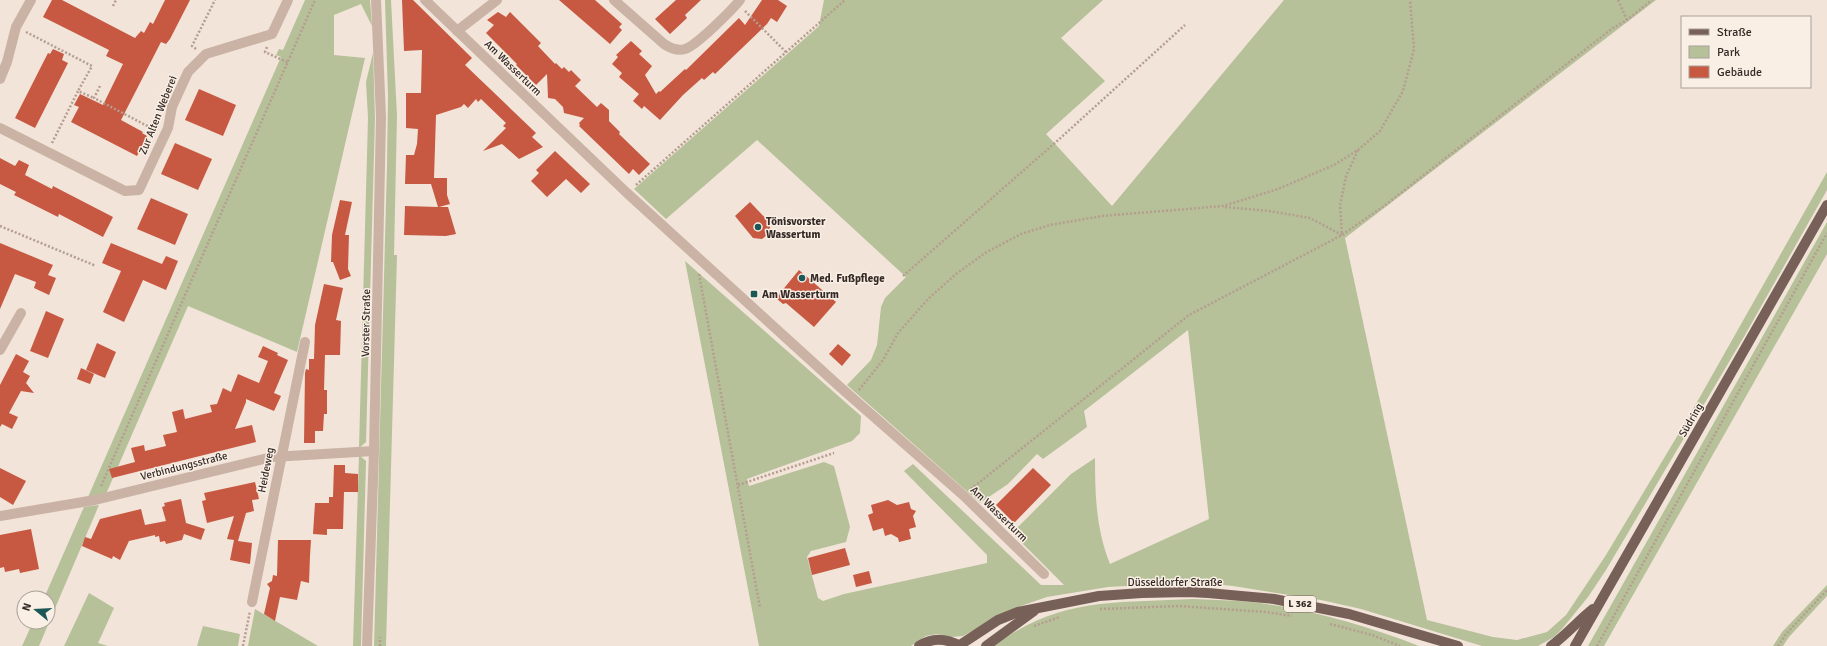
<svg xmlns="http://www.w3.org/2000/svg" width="1827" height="646" viewBox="0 0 1827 646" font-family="Signika,sans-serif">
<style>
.green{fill:#b6c199}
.building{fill:#c75841}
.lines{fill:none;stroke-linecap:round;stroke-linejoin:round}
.path{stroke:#b59d8f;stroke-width:2.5;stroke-dasharray:2 2;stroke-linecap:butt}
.minor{stroke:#cab3a5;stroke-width:10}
.major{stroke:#776057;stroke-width:10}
.poi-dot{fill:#1c5757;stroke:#f9efe5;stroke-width:1.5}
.labels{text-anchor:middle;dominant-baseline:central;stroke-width:3;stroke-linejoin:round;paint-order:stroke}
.shield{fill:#f9efe5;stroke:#70655f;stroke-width:1}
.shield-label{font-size:10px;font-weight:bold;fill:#352a26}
.street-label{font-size:11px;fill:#352a26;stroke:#f9efe5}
.poi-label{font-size:11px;font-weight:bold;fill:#352a26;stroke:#f9efe5;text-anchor:start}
</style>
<rect width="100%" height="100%" fill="#f2e4d9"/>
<g class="green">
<path d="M305 0H370L372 26 361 4 334 15V55L365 58 297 352 188 306 106 494 88 497 281 57 276 55 279 49 283 50Z"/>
<path d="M385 0H391L397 116 394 255H397L386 646H374L387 166 388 96Z"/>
<path d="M824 0H1103L1061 38 1105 81 1046 134 1112 206 1284 0H1656L1345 238 1427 620 1493 637 1517 640 1547 632 1566 615 1606 555 1688 418 1827 172V190L1745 335 1606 570 1588 597 1562 629 1554 637 1538 646H1482L1361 609 1321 600 1233 586 1194 582 1108 587 1047 597 1018 607 963 636 951 637 938 634 926 636 911 646H759L685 261 861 416 860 433 852 441 747 479 749 486 824 462 834 466 850 527 846 542 811 551 807 557 818 598 823 601 844 594 987 563V555L904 471 913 464 1041 585H1064L1012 533 1071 474 1095 458C1095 495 1096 529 1110 564L1209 519 1188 330 1084 411 1087 427 1043 459 1037 454 1008 484 980 503 847 385 871 360 877 345 881 307 885 298 906 277 757 140 666 219 634 189 819 26Z"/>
<path d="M373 53 375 118 366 442 359 448 368 118 366 82Z"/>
<path d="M1827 222V254L1604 646H1588Z"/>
<path d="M359 455 366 461 361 646H353Z"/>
<path d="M99 505 39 646H22L33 622H48V598H44L84 507Z"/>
<path d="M1827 585V596L1789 637 1783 646H1773L1782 632Z"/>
<path d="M89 593 114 608 98 643 108 646H64Z"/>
<path d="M1193 599C1212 600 1232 600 1251 602 1309 609 1365 625 1419 646H994C1059 597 1116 603 1193 599Z"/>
<path d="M255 609 318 646H248Z"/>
<path d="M203 626 240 634 238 646H197Z"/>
</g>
<g class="building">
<path d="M52 0H62L135 38 141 31 144 33 150 22 153 24 165 0H190L170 39 166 44 161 42 121 120 143 132 142 133 147 136 137 156 71 122 79 107 74 105 80 94 103 105 123 64 106 56 109 50 43 17Z"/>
<path d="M402 0H413L472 58 465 65 536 133 532 137 543 147 519 159 502 144 483 151 506 128 503 126 506 123 481 99 478 102 476 99 468 108 464 104 461 107 436 115 434 178H447V195L450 204 439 207H448L456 234 446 236 404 235 405 206 438 207 431 184H405L406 155H414L417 144 418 129 406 128V93H421L422 50 404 51Z"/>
<path d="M559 0H595L622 24 619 27 622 30 610 44Z"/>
<path d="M676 0H701L685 15 687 18 670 34 655 19Z"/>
<path d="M762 0H778L787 6 777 22 771 18 767 24 715 74 713 72 704 80 702 78 683 95 660 120 644 106 642 109 633 101 639 94 619 77 622 73 612 64 618 57 616 55 631 41 642 51 639 54 652 66 645 75 656 94 659 91 660 92 685 69 686 70 739 18 745 25Z"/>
<path d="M498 12 506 17 510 12 541 43 538 46 555 64 556 63 562 69 564 67 569 72 571 70 581 80 575 86 597 107 601 103 609 110V121L620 132 619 134 650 164 639 175 633 169 629 174 579 126 580 125 579 123 584 118 564 113 563 107 555 99 548 98 547 74 536 85 516 65 517 64 486 33 494 25 487 20Z"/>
<path d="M53 49 64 54 62 60 68 63 35 128 15 118 48 53 50 54Z"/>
<path d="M199 89 236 105 223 136 185 120Z"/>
<path d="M175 143 212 159 198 190 161 174Z"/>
<path d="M555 151 590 184 581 193 566 179 547 197 531 181 539 173 536 170Z"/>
<path d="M0 158 15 166 19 160 29 165 25 175 52 189 53 186 113 217 103 237 59 214 58 217 14 195 16 192 0 184Z"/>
<path d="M151 198 188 214 175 245 137 229Z"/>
<path d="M340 200 352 202 345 235H349L348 269 351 276 340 280 333 262H331L332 235Z"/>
<path d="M750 202 770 223V233L762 239 753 238 735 216Z"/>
<path d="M0 243 53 265 48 275 56 278 49 295 34 288 36 282 15 274 0 309Z"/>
<path d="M111 243 162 264 166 256 178 261 166 290 143 280 124 322 103 312 121 271 102 263Z"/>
<path d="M799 270 836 302 814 327 786 303 783 304 776 298Z"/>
<path d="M324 284 343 288 336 320 341 321 340 355H325L324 390H327V414H324L323 431H315V443H304L305 373 306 369 309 370V359H314L315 325Z"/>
<path d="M46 311 64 319 48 358 30 351Z"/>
<path d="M97 343 116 352 105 378 86 370Z"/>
<path d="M838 344 851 355 842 366 829 354Z"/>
<path d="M263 346 278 353 277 355 288 360 274 393 281 396 274 411 246 399V402L235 429 252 425 256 442 112 478 109 469 135 462 131 448 144 445 145 451 166 446 163 435 177 432 172 412 183 409 185 419 212 412 210 405 217 404 223 388 231 392 238 374 259 383 268 361 258 357Z"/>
<path d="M16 354 29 361 23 372 30 376 26 383 34 393 21 391 9 413 18 417 12 429 2 424 0 427V385Z"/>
<path d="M81 368 94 374 90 384 77 379Z"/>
<path d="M334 465H345V473L358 474V492H344L343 529H327V535L313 534 315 503H329V497H333Z"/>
<path d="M0 468 26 481 13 505 0 497Z"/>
<path d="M1033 468 1051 485 1014 523 996 505Z"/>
<path d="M255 482 259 499 252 500 254 511 246 513 238 541 252 543 250 564 230 560 234 540 227 539 234 516 207 523 202 501 206 500 204 493Z"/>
<path d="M181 499 186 523 205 529 201 540 184 534 182 540 166 544 165 541 160 542 159 536 155 537V535L129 541 120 560 113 556 112 559 82 546 85 537 91 539 100 519 141 509 145 525 166 521 162 507 165 506 164 503Z"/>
<path d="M888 500 897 505 909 502 911 509 916 511 913 516 916 527 909 529 911 539 899 542 898 538 891 534 885 536 883 528 873 531 868 515 873 513 871 505Z"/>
<path d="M31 529 39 569 20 573 19 569 5 572 4 567 0 568V535Z"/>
<path d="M278 540H311L310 556 309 583 301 581 297 600 280 597 275 621 264 614 270 588 267 584 272 581 273 575 277 576Z"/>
<path d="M845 548 850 565 812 575 808 558Z"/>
<path d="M869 571 872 583 856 587 853 575Z"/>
</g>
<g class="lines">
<g class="path">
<path d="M1618 0 1627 20"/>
<path d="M113 6 116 0"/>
<path d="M745 11 786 52"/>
<path d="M26 32 92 66 78 91"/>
<path d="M267 47 265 52 289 63"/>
<path d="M196 49 192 46 215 0"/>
<path d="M100 86 94 98 155 130"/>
<path d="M52 143 78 91 94 98"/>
<path d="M636 185 845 0"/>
<path d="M1225 207 1269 211 1310 218 1342 235 1340 206 1346 176 1358 150"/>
<path d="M0 226 96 266"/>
<path d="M699 274 760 608"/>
<path d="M903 276 1056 142 1185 25"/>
<path d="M859 390 883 360 898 333 928 299 956 274 985 253 1021 234 1050 225 1102 216 1223 206 1278 189 1334 165 1358 150 1380 131 1403 91 1414 49 1410 0"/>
<path d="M738 485 834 453"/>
<path d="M101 486 315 0"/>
<path d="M971 489 1189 315 1342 235 1384 206 1613 28 1627 20 1652 0"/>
<path d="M1100 609 1179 606 1266 612 1292 616"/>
<path d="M1330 624 1372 635 1400 646"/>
<path d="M1034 626 1060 617"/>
<path d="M243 646 250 611"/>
<path d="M380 646V637"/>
<path d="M1597 646 1827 233"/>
<path d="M1778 646 1786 634 1827 590"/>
</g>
<g class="minor">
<path d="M425 0 627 193 840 387 963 495 1044 574"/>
<path d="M614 0 664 44C670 48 678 51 685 49 696 46 732 10 740 0"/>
<path d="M457 31 497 0"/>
<path d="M0 79 7 62 16 27 31 0"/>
<path d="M0 128 125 191 139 190 168 128 172 107 188 72 206 54 272 34 288 0"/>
<path d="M0 350 21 313"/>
<path d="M0 516 95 500 272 457 374 451"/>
<path d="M252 602 305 342"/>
<path d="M367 646 374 451 381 117 376 0"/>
</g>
<g class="major">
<path d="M960 645 998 620 1018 612 1099 596 1142 593 1188 592 1208 593 1274 599 1349 614 1458 646"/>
<path d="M919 646C933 637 946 638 960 646"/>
<path d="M986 646 1034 611"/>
<path d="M1551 646C1566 635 1578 621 1593 609"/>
<path d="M1575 646 1827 205"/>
</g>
</g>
<g class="poi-dot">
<circle cx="758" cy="227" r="4"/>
<circle cx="802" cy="278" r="4"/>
<rect x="750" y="290" width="8" height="8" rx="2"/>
</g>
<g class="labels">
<rect class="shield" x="1284" y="596" width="32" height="16" rx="3"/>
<g class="shield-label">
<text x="1300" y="604">L 362</text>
</g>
<g class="street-label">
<text transform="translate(513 68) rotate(44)">Am Wasserturm</text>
<text transform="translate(158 115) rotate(-68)">Zur Alten Weberei</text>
<text transform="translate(366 323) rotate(-89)">Vorster Straße</text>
<text transform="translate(1691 420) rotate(-60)">Südring</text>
<text transform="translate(184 466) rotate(-14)">Verbindungsstraße</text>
<text transform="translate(266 470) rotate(-79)">Heideweg</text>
<text transform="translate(999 514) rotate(44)">Am Wasserturm</text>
<text x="1175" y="582">Düsseldorfer Straße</text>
</g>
<g class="poi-label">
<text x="766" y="221">Tönisvorster<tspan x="766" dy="13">Wassertum</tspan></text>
<text x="810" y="278">Med. Fußpflege</text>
<text x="762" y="294">Am Wasserturm</text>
</g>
</g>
<rect x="1681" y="16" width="130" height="72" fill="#f9efe5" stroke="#aba099"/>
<rect x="1689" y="29" width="20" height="6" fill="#776057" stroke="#aba099"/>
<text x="1717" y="36" font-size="12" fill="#352a26">Straße</text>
<rect x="1689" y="46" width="20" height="12" fill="#b6c199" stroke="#aba099"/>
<text x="1717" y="56" font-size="12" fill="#352a26">Park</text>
<rect x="1689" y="66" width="20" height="12" fill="#c75841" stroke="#aba099"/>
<text x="1717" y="76" font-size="12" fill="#352a26">Gebäude</text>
<g transform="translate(36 610) rotate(288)"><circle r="19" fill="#f9efe5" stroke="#aba099"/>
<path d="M0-3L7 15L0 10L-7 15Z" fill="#1c5757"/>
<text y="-6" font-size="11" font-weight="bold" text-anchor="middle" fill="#352a26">N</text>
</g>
</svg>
